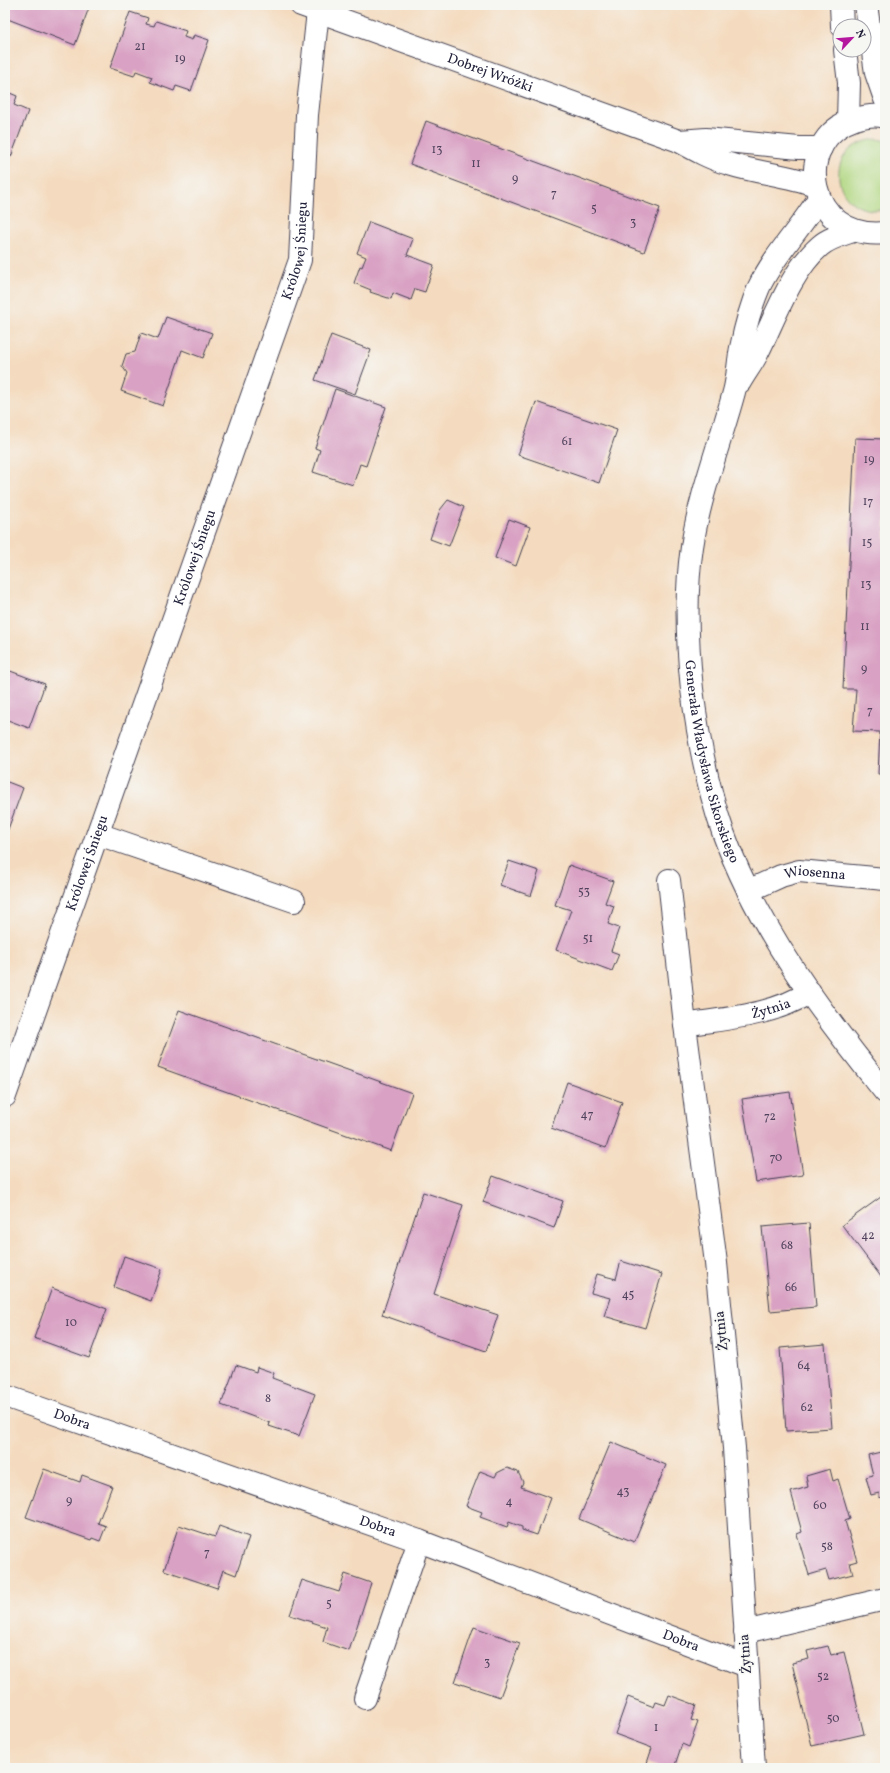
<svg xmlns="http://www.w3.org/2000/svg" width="890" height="1773" viewBox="0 0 890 1773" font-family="Vollkorn,serif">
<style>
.green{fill:#b1d781;stroke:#6a7c5e}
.building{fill:#d9a2c4}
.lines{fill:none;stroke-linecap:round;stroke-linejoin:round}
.minor-casing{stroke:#423e4f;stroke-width:24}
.minor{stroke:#fff;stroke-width:22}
.labels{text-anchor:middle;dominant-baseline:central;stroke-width:3;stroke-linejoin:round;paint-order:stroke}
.number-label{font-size:12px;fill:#50425d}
.street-label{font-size:14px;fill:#22223b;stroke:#f6f6f2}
</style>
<rect width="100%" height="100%" fill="#f6f6f2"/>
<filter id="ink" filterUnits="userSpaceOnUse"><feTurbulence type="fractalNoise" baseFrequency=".025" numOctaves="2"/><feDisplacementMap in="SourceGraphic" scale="8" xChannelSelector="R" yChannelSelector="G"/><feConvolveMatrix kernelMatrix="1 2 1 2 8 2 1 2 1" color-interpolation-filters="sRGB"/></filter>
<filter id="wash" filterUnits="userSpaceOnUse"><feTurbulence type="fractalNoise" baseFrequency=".012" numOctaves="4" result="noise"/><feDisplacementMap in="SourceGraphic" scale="16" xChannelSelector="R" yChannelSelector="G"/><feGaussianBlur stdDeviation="0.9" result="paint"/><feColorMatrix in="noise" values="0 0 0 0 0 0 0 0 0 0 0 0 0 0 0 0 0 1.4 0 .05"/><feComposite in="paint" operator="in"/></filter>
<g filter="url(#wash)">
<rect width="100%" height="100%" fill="#f4dbbf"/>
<path class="green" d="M878 139 885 141V209C833 220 817 144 878 139Z"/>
<g id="blocks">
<g class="building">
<path d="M5 5H90L75 45 5 18Z"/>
<path d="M130 12 148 18 146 24 154 26 156 21 186 31 184 37 192 40 194 35 209 40 191 91 176 86 174 91 150 82 152 77 136 71 134 76 110 68Z"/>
<path d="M5 91 17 96 14 105 28 111 11 157 5 155Z"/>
<path d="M426 121 660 208 644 252 410 164Z"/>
<path d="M369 222 413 239 407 255 434 265 425 292 415 289 411 300 393 293 391 299 370 292 371 290 354 283 360 266 362 267 366 257 357 253Z"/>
<path d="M166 317 212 333 203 358 182 350 163 406 121 391 127 373 122 366 126 354 135 352 141 333 158 339Z"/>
<path d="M331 335 371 350 355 394 315 380Z"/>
<path d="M335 389 386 407 366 466 360 464 353 485 313 472 320 450 315 448Z"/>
<path d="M536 402 617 430 599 483 518 455Z"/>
<path d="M855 438 885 439V774H878L880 732 853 731 856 689H843Z"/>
<path d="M448 500 464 507 449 546 430 539 440 510Z"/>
<path d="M509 519 530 527 516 566 495 558Z"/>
<path d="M5 669 45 684 29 728 5 719Z"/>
<path d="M5 781 23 788 7 832H5Z"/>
<path d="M509 861 539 871 531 896 500 885Z"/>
<path d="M569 865 613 881 605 903 614 906 608 924 619 928 611 951 619 954 612 971 556 950 571 910 555 905Z"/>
<path d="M179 1010 412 1093 391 1151 158 1067Z"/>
<path d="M567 1082 622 1102 606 1148 551 1128Z"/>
<path d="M790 1092 803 1175 756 1182 742 1099Z"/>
<path d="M493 1176 563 1201 554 1228 483 1202Z"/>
<path d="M423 1192 463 1205 434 1294 498 1315 486 1351 382 1315Z"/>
<path d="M881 1197 885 1202V1282L842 1225Z"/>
<path d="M809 1223 816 1307 770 1311 762 1227Z"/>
<path d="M124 1256 162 1269 151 1301 114 1287Z"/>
<path d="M621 1261 662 1274 645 1328 604 1316 610 1298 591 1293 597 1274 616 1279Z"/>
<path d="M52 1288 107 1309 89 1358 34 1338Z"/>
<path d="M825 1344 832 1428 786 1431 780 1348Z"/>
<path d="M236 1365 256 1372 257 1367 274 1373 272 1378 315 1394 299 1436 269 1426 270 1423 221 1405Z"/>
<path d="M611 1442 666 1465 634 1542 579 1519Z"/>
<path d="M885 1451V1496L879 1498V1493L871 1495 866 1477 873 1475 868 1455Z"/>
<path d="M507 1468 518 1472 523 1482 521 1487 551 1498 537 1535 522 1530V1527L509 1522 507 1527 480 1517 482 1512 466 1506 480 1471 495 1477 497 1473Z"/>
<path d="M44 1469 80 1482 82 1475 112 1486 98 1523 106 1526 100 1541 92 1538 91 1540 26 1517Z"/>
<path d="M830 1469 833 1481 838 1479 850 1519 845 1521 857 1561 850 1563 853 1574 829 1580 826 1570 809 1575 797 1534 802 1532 791 1492 808 1487 806 1476Z"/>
<path d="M179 1525 215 1537 219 1526 249 1537 236 1575 223 1570 217 1588 164 1570Z"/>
<path d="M345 1574 371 1583 349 1651 323 1642 327 1627 290 1615 302 1580 339 1592Z"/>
<path d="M474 1627 520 1643 500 1697 455 1682Z"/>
<path d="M828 1646 831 1655 844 1652 864 1734 812 1746 792 1663 809 1659 807 1651Z"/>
<path d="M669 1695 696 1705 691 1720 698 1722 689 1747 682 1744 674 1768H661L647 1763 652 1748 615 1734 628 1697 654 1707 656 1702 665 1705Z"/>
</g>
</g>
</g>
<g filter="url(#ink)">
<use href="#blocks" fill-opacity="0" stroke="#423e4f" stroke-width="1"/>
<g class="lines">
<defs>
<g id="minor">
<path id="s1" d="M301 5 679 141C695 150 711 159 729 164 757 173 787 175 815 185"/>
<path d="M841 5 842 26"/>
<path d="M866 5 876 73 885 99"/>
<path d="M845 50 849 83 848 121"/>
<path d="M885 117C875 114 865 116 855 119 790 140 807 241 885 233"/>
<path d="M679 141 706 139 799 148H821"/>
<path id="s2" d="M819 198C801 228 774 255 759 287 751 306 745 328 741 348 738 362 738 378 734 392 720 444 700 493 692 547 685 593 687 642 692 689 698 737 707 786 723 832 757 927 822 1014 885 1092"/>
<path d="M740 382C745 373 752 364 757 354 775 319 790 272 820 246 829 238 841 235 853 231"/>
<path d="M98 834 294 901"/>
<path d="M669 880 685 1025"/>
<path id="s3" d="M748 891 781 876 799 871 885 879"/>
<path id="s4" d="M5 1096 300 260 307 115 318 11 320 5"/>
<path id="s5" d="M5 1396 419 1541 747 1666"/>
<path d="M745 1632 885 1599"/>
<path d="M365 1698 419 1541"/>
<path id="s6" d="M754 1768 734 1448 716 1263 685 1025C728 1018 772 1016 810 992"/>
</g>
</defs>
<use href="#minor" class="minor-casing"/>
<use href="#minor" class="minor"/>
</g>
</g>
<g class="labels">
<g class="number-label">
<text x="140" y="47">21</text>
<text x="180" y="59">19</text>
<text x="437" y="150">13</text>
<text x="476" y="164">11</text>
<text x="515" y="179">9</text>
<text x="554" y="194">7</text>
<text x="594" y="209">5</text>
<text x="633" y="223">3</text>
<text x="567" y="442">61</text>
<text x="869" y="460">19</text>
<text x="868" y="502">17</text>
<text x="867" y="543">15</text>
<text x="866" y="585">13</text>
<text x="865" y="627">11</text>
<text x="864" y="669">9</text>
<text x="870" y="711">7</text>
<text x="584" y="892">53</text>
<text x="588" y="939">51</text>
<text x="587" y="1115">47</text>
<text x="770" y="1117">72</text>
<text x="776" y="1158">70</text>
<text x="868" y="1236">42</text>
<text x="787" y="1246">68</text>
<text x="791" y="1288">66</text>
<text x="628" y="1295">45</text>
<text x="71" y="1323">10</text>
<text x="804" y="1366">64</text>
<text x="268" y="1399">8</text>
<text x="807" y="1408">62</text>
<text x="623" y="1492">43</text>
<text x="69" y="1501">9</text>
<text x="509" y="1502">4</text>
<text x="820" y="1506">60</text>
<text x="827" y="1547">58</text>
<text x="207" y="1553">7</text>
<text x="329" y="1604">5</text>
<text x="487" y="1663">3</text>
<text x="823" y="1677">52</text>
<text x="833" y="1719">50</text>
<text x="656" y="1728">1</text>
</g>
<g class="street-label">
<text stroke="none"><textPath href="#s1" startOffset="201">Dobrej Wróżki</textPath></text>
<text stroke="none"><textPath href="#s4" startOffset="895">Królowej Śniegu</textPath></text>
<text stroke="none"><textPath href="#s4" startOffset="571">Królowej Śniegu</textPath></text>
<text stroke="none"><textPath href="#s2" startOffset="594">Generała Władysława Sikorskiego</textPath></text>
<text stroke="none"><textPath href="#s4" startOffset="247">Królowej Śniegu</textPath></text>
<text stroke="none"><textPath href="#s3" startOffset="71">Wiosenna</textPath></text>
<text stroke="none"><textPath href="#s6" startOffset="834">Żytnia</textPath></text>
<text transform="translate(722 1331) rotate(-96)">Żytnia</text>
<text stroke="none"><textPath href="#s5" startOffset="71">Dobra</textPath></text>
<text stroke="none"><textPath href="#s5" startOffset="395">Dobra</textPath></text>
<text stroke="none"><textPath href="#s5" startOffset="719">Dobra</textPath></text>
<text transform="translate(746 1654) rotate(-94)">Żytnia</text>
</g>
</g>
<rect width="890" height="1773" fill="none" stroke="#f6f6f2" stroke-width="20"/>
<g transform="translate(852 38) rotate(64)"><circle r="19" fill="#f6f6f2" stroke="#a1a1a9"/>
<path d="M0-3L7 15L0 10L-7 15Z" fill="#b5179e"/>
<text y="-6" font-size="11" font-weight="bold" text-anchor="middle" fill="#22223b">N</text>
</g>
</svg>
